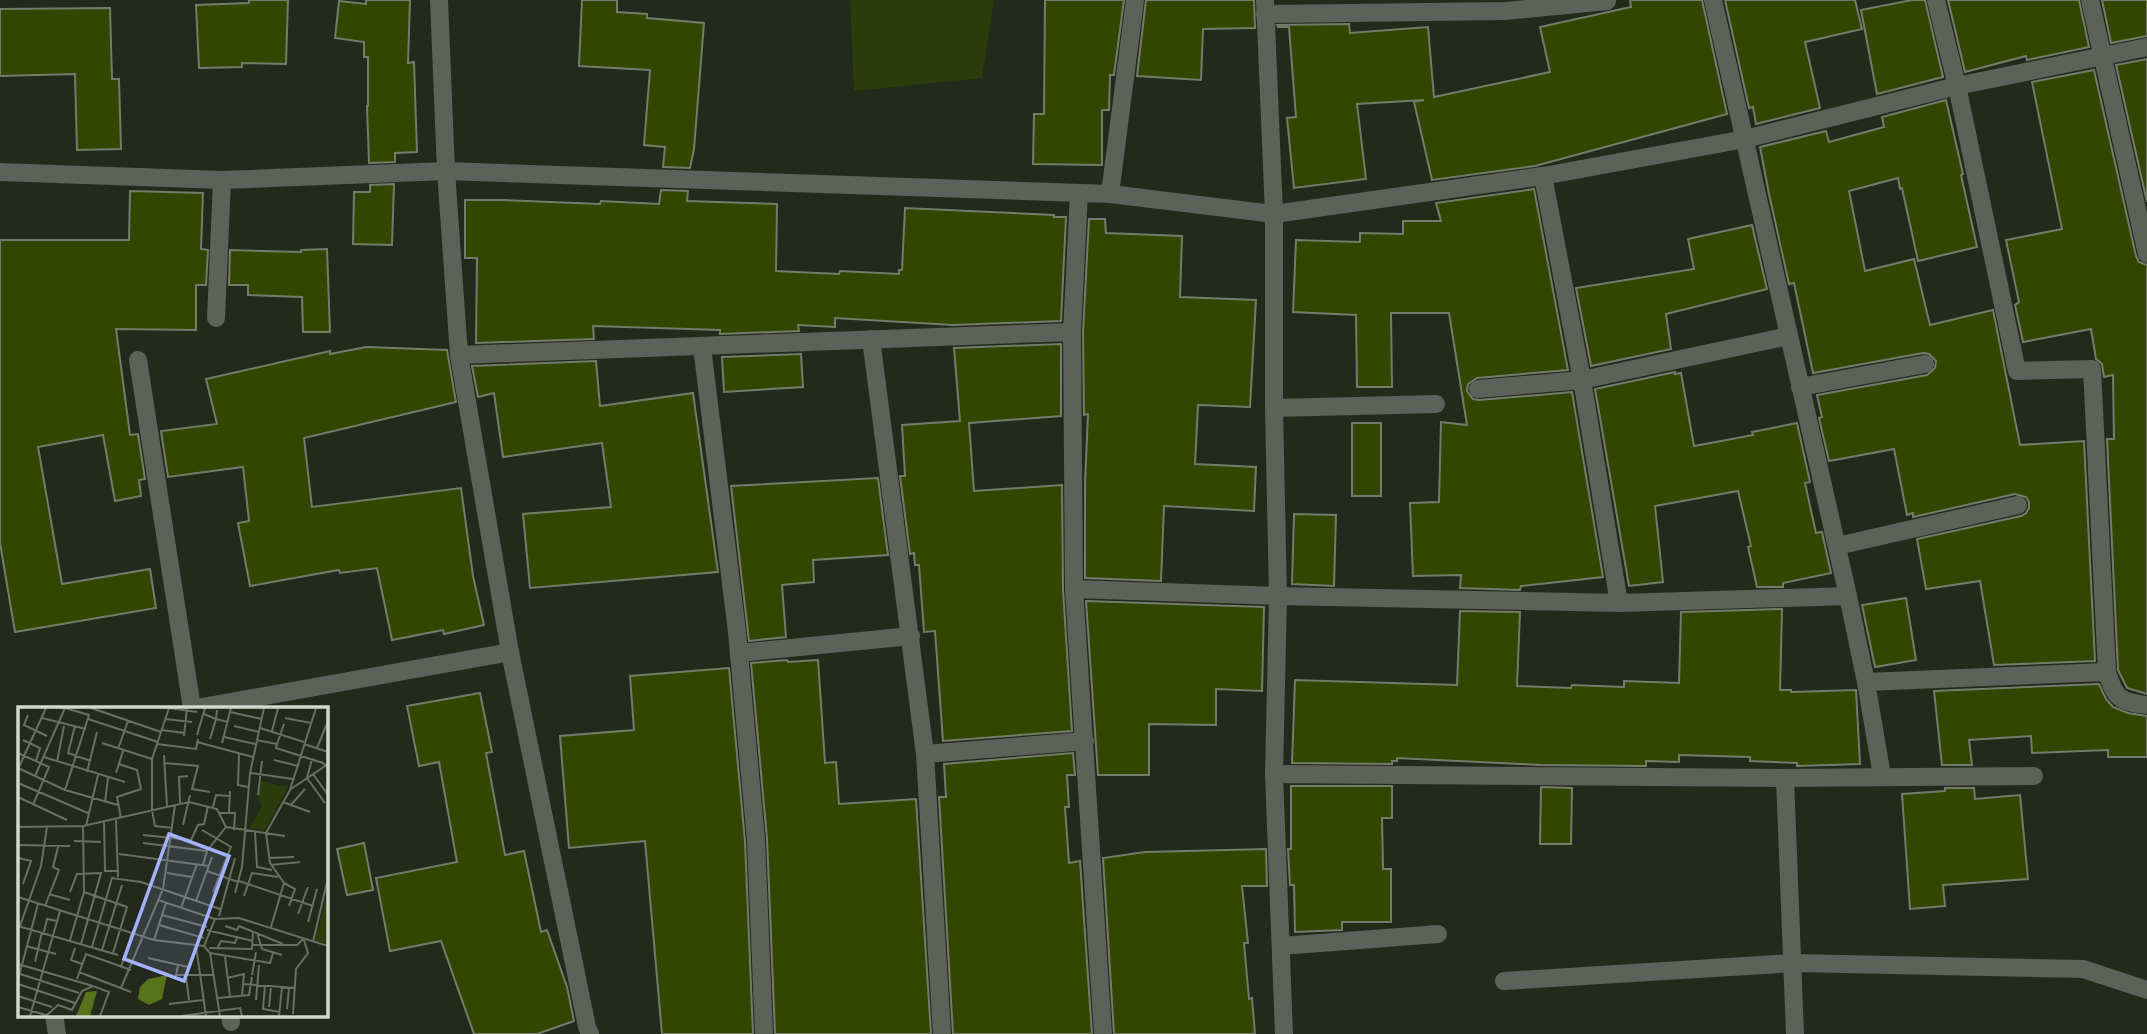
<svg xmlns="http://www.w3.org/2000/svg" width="2147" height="1034" viewBox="0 0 2147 1034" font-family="Commissioner,sans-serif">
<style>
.green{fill:#2c3c0b}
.building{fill:#324600;stroke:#747b6a;stroke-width:2}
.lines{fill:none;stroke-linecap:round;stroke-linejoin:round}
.minor{stroke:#5d6159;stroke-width:18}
.tertiary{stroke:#5d6159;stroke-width:18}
.inset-road{fill:none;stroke:#696f63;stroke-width:2}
.view{fill:#a4b1fc;fill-opacity:0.15;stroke:#a4b1fc;stroke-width:3.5}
.inset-edge{fill:none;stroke:#d3d7ce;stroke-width:3.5}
</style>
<rect width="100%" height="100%" fill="#23291b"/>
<path class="green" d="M850 0H994L982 78 854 91Z"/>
<g class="building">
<path d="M249 0H288L286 64 242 63V67L199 68 196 5 249 3Z"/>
<path d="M366 0H410L408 63 414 62 417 152 395 153V162L369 163 367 106H368V57H364V42L335 38 339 1 366 4Z"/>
<path d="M582 0H617V12L647 14V18L704 23 694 149 690 168 663 167 665 147 644 145 650 70 579 66Z"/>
<path d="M1045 0H1124L1114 75H1110L1109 110H1102V165L1033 164 1034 114H1044Z"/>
<path d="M1146 0H1254L1255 28 1203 29 1201 80 1137 76Z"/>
<path d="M1630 0H1702L1727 114 1535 166 1432 180 1414 102 1424 100 1357 104 1366 179 1294 188 1287 118 1296 117 1289 27H1278L1277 25 1349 24 1350 33 1428 27 1434 97 1550 72 1540 27 1631 7Z"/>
<path d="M1725 0H1855L1862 29 1805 42 1820 108 1756 124 1753 107 1749 108Z"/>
<path d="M1912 0H1925L1943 77 1877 94 1861 10Z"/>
<path d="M1948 0H2079L2089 47 2027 60 2026 56 1965 72Z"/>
<path d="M2102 0H2147V36L2111 43Z"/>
<path d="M110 8 112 79H119L121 149 77 150 75 74 0 76V9Z"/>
<path d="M2147 59V202L2116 65Z"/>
<path d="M2094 70 2136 256 2139 262 2147 265V694L2127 688 2118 670 2107 439H2114L2113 375 2104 377 2102 364 2096 359 2091 329 2023 342 2015 305 2019 302 2006 240 2062 229 2032 82Z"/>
<path d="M1946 100 1963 174 1961 175 1977 247 1918 261 1902 188 1900 189 1898 178 1849 191 1865 271 1914 259 1930 325 1993 310 2020 445 2084 441 2095 661 1994 665 1980 581 1926 589 1917 539 2021 516 2026 513 2029 508V502L2026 497 2015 494 1913 517V513L1907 515 1894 449 1829 461 1819 418 1822 417 1817 395 1927 375 1935 368 1936 361 1929 354 1923 353 1813 373 1794 283 1789 284 1769 194 1760 147 1826 131 1829 142 1884 127 1882 117Z"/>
<path d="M394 184 392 245 353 244 354 192H370V185Z"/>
<path d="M1534 189 1568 370 1477 378 1468 384 1467 391 1473 399 1479 400 1572 392 1603 577 1521 586 1520 590 1460 588 1461 575 1413 576 1410 503 1439 502 1441 422 1467 425 1449 313H1391L1392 387H1357L1356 315 1293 312 1296 240 1360 242V233L1403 234V221H1441L1436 203Z"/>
<path d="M661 190 688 191 687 201 777 204 776 271 839 274 840 271 899 274V270H902L905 208 1054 215V217H1066L1061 321 953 325 835 318V327L798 325 799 331 720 334V330L593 326 594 339 476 343 477 258H465V200H505L600 204 601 201 659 204Z"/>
<path d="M130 191 203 193 201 249 208 250 206 285H196V330L116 329 130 435 138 434 145 479 139 480 141 496 115 501 103 435 38 447 62 584 150 569 156 608 15 632 0 543V240H129Z"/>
<path d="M1089 219H1105L1106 233 1182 236 1180 297 1256 300 1250 407 1198 405 1195 464 1256 467 1254 511 1164 506 1161 581 1085 578V483L1088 414 1084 415 1083 332Z"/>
<path d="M1752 225 1767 289 1666 314 1671 349 1591 366 1576 288 1694 269 1688 239Z"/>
<path d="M327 249 330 332H303L302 297 248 295V285H229L230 250 301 252V250Z"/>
<path d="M1061 344V416L969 423 974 491 1062 485 1063 589 1072 731 943 741 935 631 924 632 919 565H915L914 553 910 554 900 476H905L902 425 960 421 954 348Z"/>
<path d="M366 347 447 350 456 402 304 438 312 507 461 488 473 576 484 625 444 634 443 630 392 640 377 568 340 573 339 570 250 586 238 523 249 521 243 467 168 477 161 431 217 424 206 379 330 351V354Z"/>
<path d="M801 354 803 387 724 392 722 357Z"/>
<path d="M596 361 600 406 693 393 718 572 530 588 523 514 611 507 602 443 503 457 494 393 478 397 472 366Z"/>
<path d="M1675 372V374L1681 373 1694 446 1753 435 1752 432 1797 423 1810 482 1805 483 1816 533 1822 532 1831 573 1783 583V587H1757L1748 547 1751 546 1738 491 1655 506 1663 582 1629 586 1595 389Z"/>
<rect x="1352" y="423" width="29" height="73"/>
<path d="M878 478 888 555 813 560 814 582 782 585 786 637 749 641 731 486Z"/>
<path d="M1294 514 1336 515 1334 586 1292 584Z"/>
<path d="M1906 598 1916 660 1875 667 1862 605Z"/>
<path d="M1086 601 1264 607 1262 691 1216 689V725L1149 724V775H1098Z"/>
<path d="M1782 609 1780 690H1791V692L1856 690 1860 764 1797 766V763L1750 761V757L1679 755V762L1646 761V766L1541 765 1397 758V761H1392V764L1292 763 1295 680 1457 685 1460 611 1520 612 1517 686 1571 688 1572 685 1624 687V681L1679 683 1681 612Z"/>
<path d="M787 660 788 662 818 660 825 763 836 762 839 804 916 799 931 1034H775L767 839 751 663Z"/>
<path d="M729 668 745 841 753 1034H662L645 841 569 848 560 736 634 730 630 676Z"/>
<path d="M2099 684 2106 699 2113 707 2128 713 2147 716V757H2108V750L2032 753 2031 736 1969 740 1972 765H1942L1934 691Z"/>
<path d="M480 693 492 752 486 753 505 855 524 851 541 932 547 930 567 987 574 1021 537 1034H474L441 941 390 951 376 878 457 862 439 762 419 766 407 706Z"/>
<path d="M1073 753 1075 775H1067L1069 807H1065L1069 863 1080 861 1092 1034H953L939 797H946L944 764Z"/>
<path d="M1291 786H1392V818H1382L1383 869H1391V922H1342V930L1295 932 1294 885H1290L1288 849H1291Z"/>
<path d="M1541 787 1572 788 1571 844H1540Z"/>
<path d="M1945 788H1974L1975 799 2020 795 2028 879 1943 885 1945 906 1910 909 1902 794 1945 791Z"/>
<path d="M364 843 373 890 347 895 337 849Z"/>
<path d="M1266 849 1267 886H1242L1248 943H1244L1249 999 1252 998 1255 1034H1114L1103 858 1145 852Z"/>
</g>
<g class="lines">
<g class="minor">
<path d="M1265 0 1274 214V408L1278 596 1274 774 1284 1034"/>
<path d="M1713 0 1848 596 1866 682 1882 776"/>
<path d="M1936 0 1957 86 2017 371 2092 369 2107 672"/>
<path d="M2090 0 2147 254"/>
<path d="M1265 14 1506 11 1607 1"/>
<path d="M0 172 222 180 446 171 1110 194 1274 214 1543 176 1745 139 1957 86 2147 47"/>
<path d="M1543 176 1582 380 1619 603"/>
<path d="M1079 193 1072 332 1074 589 1103 1034"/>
<path d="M1110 194 1135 0"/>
<path d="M216 318 222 180"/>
<path d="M871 339 925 754 942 1034"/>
<path d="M702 347 737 632 756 840 764 1034"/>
<path d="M459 355 1072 332"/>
<path d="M138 360 192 708"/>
<path d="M1800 387 1925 364"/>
<path d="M1478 389 1582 380 1789 336"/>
<path d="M1274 408 1436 404"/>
<path d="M1837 546 2018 505"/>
<path d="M1074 589 1278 596 1619 603 1848 596"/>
<path d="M739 653 911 636"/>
<path d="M1866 682 2107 672C2115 698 2119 702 2147 705"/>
<path d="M197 708 510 652"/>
<path d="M925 754 1085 741"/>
<path d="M1274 774 1785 778 2034 776"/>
<path d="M1785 778 1795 1034"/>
<path d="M1281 946 1438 934"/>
<path d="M1504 981 1794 963 2083 969 2147 990"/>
<path d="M54 1015 57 1034"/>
<path d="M230 1015 231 1022"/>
</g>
<path class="tertiary" d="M439 0 446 171 459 355 510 652 587 1027 590 1034"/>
</g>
<g transform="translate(18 707)">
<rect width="310" height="310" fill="#23291b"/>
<path d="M243 74 270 80 247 123 231 121 244 100 240 92ZM308 192 310 193V237L297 234Z" fill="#2c3c0b"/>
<path d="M149 268 144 292 131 298 120 292 122 280 130 272ZM79 284 72 309H58L68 285Z" fill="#56721a"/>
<path class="inset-road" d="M47 1 71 8 47 83M73 1 143 25M151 1 134 52V103L137 119 155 121M151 1 179 5M212 5 244 12M186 7 198 12 199 3M10 8 6 18 29 29M24 11 68 22M267 11 293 16M70 12 140 35M147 12 174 15M57 19 50 46 73 54M216 19 241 25M242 21 286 35M143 23 167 26M254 24 260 1M179 28 187 1M166 29 169 1M206 30 237 37M192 32 198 12 210 15M5 33 22 41 18 54M238 33 259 37 258 41 305 56 310 61M179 35 235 50M84 36 134 52M204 36 213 1M139 37 178 42 180 32M259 37 266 17M286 37 310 45M299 41 310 14M100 42 110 14M0 46 31 60 15 98M221 47 220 78 230 80M146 48 149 99M26 50 107 75M294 52 289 71 307 96M256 53 280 59M39 55 46 19M147 56 180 59 174 82 192 85M101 57 119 63 123 82 99 90 103 111M1 60 28 1M0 61 47 83 100 98M69 65 79 25M98 66 105 44M232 66 275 72M295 67 310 88M17 69 47 1M0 76 70 106M273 82 310 57M240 88 244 54M0 90 49 113M87 95 90 71M265 95 292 105M162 96 161 70 170 69M272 99 287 82M195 100 198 88 212 89M211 105 212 84M200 106H217L216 123M98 113 100 170M86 115 87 164H101M165 118 172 88M68 119 80 68M0 120 65 119 171 95 199 102 208 120 267 129M184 123 213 140 195 185M237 125 239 160 254 163M248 126 272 83 298 1M248 126 252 156 266 176 253 220M125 128 173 133 180 118 186 117 190 99M56 134 83 135M125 136 189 144M0 138 52 139M101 147 191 159M0 151 13 154 5 177M251 151 276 150M185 158 189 144 208 120M253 158 282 155M189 164 220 175M149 166 174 170M221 174 295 199M266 176 277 182 271 199M133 178 140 158M52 185 59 167 83 166 63 237M66 185 109 200 95 246M217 186 224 160 232 66 246 1M31 187 52 193M226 189 234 166 260 170M0 190 136 233 186 239M140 193 197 212M178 194 194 150M27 199 41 163 35 160 40 140M163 201 179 157M280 207 290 180M144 208 189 220M201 209 217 151M290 215 299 182M141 218 186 231M0 219 100 248M2 219 23 159 29 120M207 219 219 223 221 219 265 237M189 223 235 234M26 225 29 212 39 214M239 226 244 242 264 248M52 233 66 185 65 119M136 233 148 196M295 235 309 175M235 238H279L285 232M8 239 38 247M178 239 188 309M74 240 94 171 123 175 202 202M200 240 203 234 217 236 219 231M57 241 53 253 64 257M191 241 234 242 235 224M84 243 104 178M192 246 252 256 255 246M207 250 212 289M130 251 170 260M17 255 24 225M0 257 75 279M160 258 158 268H196M103 260 114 226M61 265 113 285M2 267 61 286M234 268 238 245M168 270 171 293M209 271 226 267 224 288M59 272 68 247 113 263M0 273 20 197M0 277 57 296M225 277 277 281M247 278 245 302 262 305M103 281 145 182 157 98M0 289 34 300M200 291 231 288 234 270M238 293 241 258M151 297 185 293M0 300 28 308M251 300 253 279M269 302 271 281M275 307 278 262 290 246 286 233M12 309 42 204M28 309 40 298 54 303 64 284 75 279 91 285 82 309M163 309 222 301 224 309M202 309 192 246 186 239 197 212 221 211 310 239M261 309 264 280"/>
<path class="view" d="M151 127 211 149 166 274 106 252Z"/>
<rect width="310" height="310" class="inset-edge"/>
</g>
</svg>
